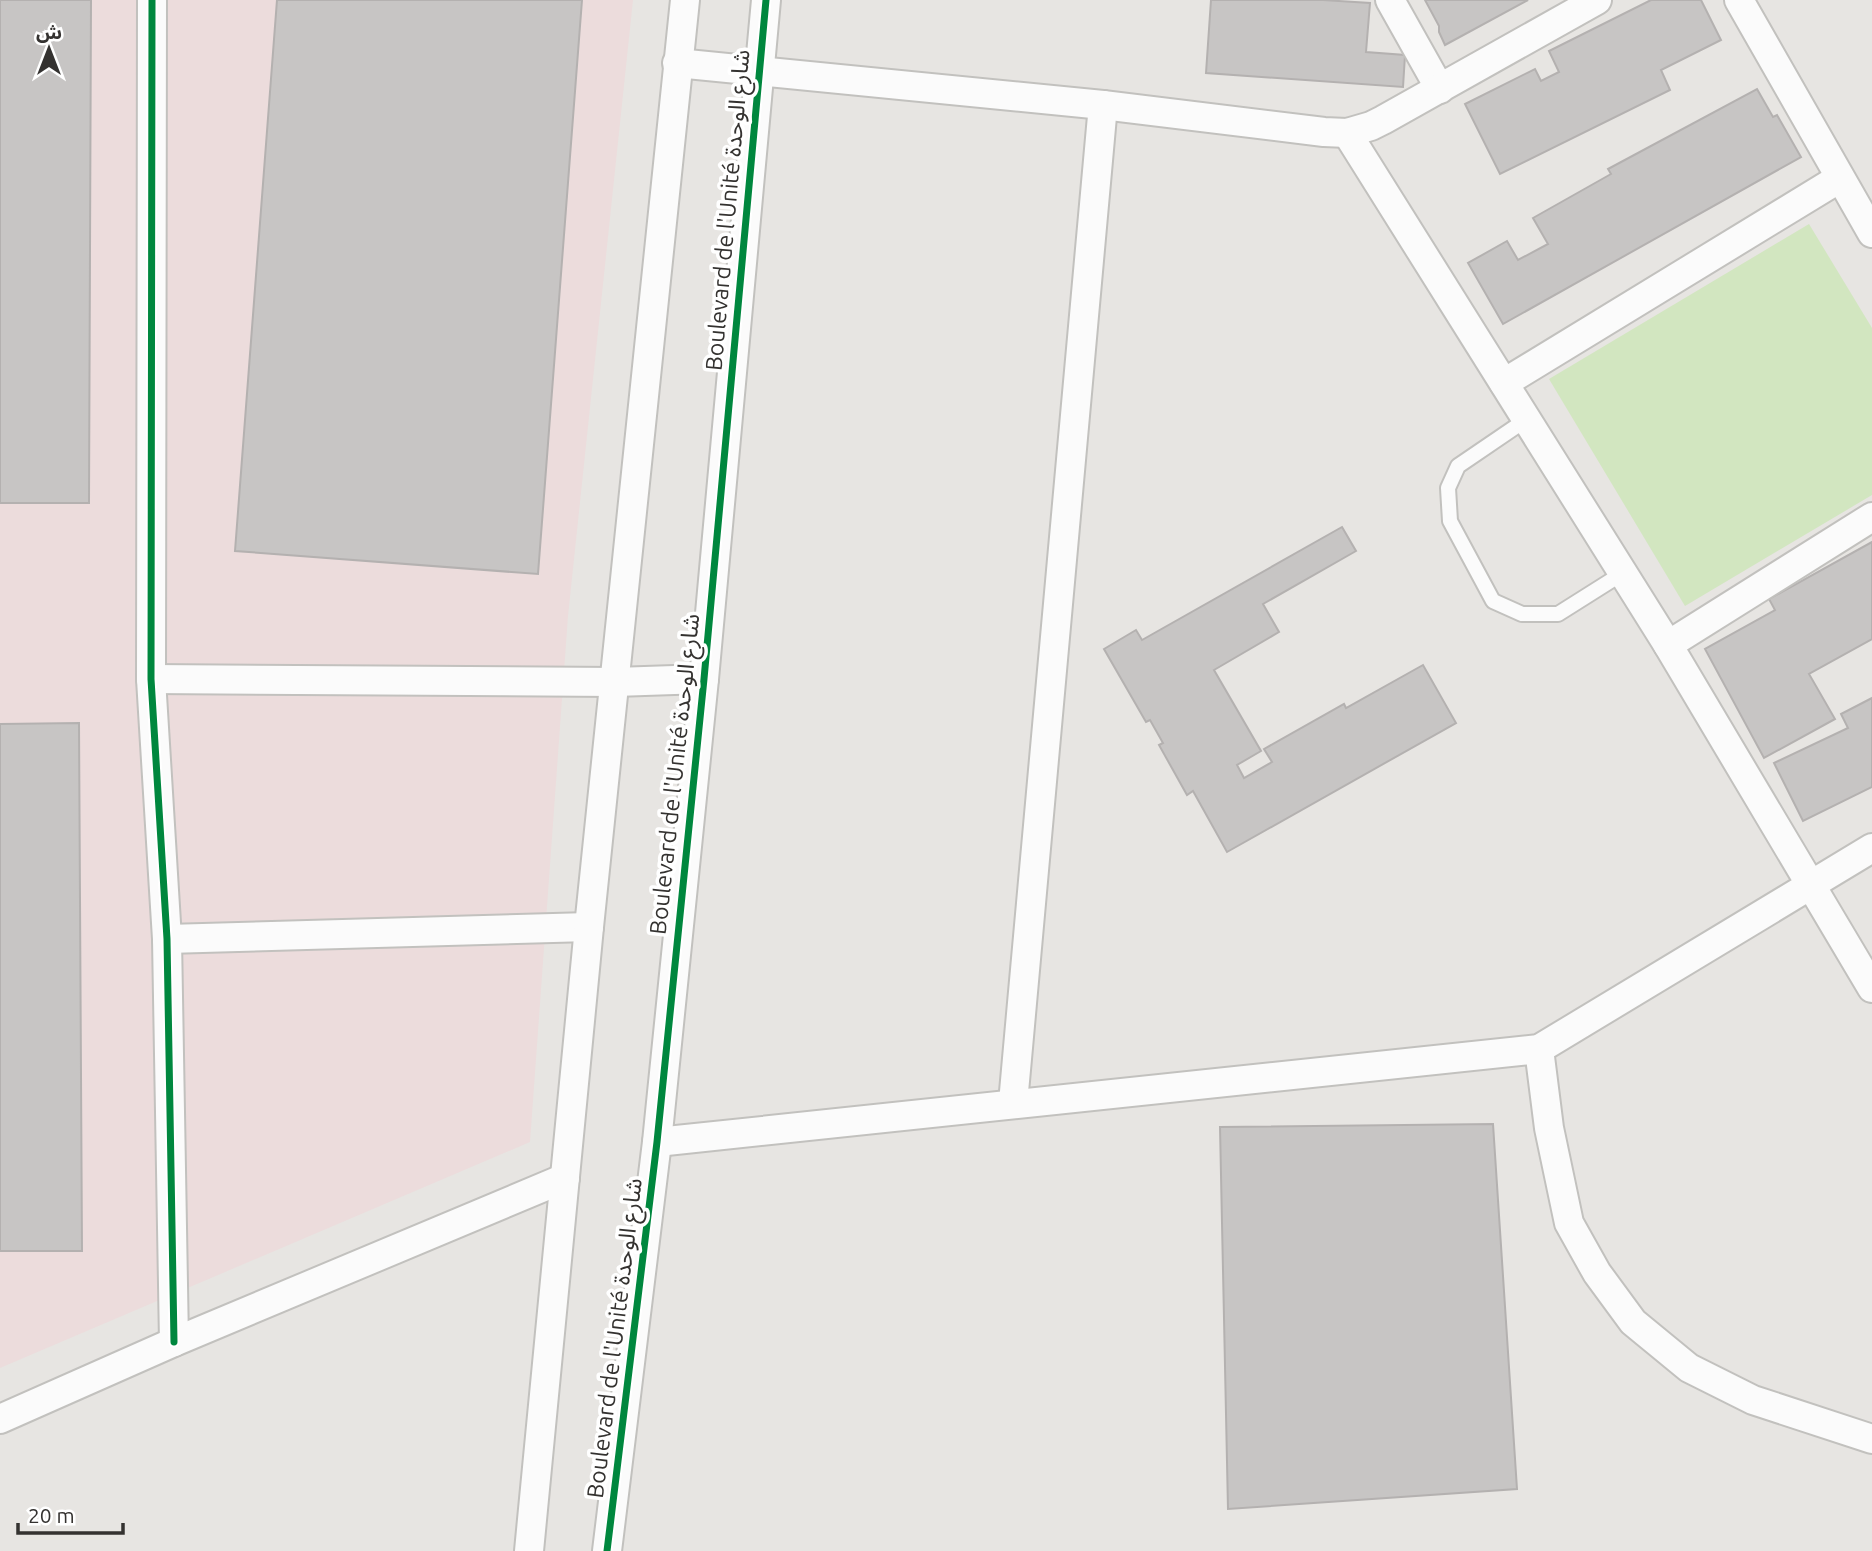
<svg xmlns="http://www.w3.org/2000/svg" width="1872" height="1551" viewBox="0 0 1872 1551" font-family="Ubuntu,'Noto Sans Arabic',sans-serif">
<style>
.industrial{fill:#ecdcdc}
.green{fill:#d2e6c0}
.building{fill:#c7c5c4;stroke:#b4b1b0;stroke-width:2}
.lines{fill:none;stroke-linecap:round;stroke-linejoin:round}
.service-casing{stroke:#c2c1be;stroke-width:18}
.minor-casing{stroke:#c2c1be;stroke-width:32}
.service{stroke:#fbfbfb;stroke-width:14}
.minor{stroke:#fbfbfb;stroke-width:28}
.cycleway-casing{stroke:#fff;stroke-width:11}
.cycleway{stroke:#00873e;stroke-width:7}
.labels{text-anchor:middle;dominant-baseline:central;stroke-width:7;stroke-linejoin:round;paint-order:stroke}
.street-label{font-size:23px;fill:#343230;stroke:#fff}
</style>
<rect width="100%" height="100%" fill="#e7e5e2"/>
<path class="industrial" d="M0 0H633L568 616 530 1142 0 1368Z"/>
<path class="green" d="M1809 224 1872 328V495L1685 606 1549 379Z"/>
<g class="building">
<path d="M0 0H91L89 503H0Z"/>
<path d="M277 0H582L538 574 235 551Z"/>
<path d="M1211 0H1323L1370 3 1366 52 1405 55 1403 87 1206 73Z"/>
<path d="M1425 0H1528L1445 45 1439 32V26Z"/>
<path d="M1651 0H1701L1721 40 1661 70 1670 90 1500 174 1465 104 1535 69 1541 81 1559 72 1549 51Z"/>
<path d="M1757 89 1773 117 1777 115 1801 157 1503 324 1468 263 1507 241 1518 260 1548 244 1533 218 1611 174 1608 169Z"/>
<path d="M1342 527 1356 551 1263 604 1279 632 1214 670 1261 751 1237 765 1244 778 1272 762 1264 749 1344 704 1346 708 1423 665 1456 723 1227 852 1193 791 1187 795 1159 745 1163 743 1150 720 1146 722 1104 649 1136 630 1142 640Z"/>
<path d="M1872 542V639L1809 674 1835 719 1764 758 1705 649 1775 610 1769 599Z"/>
<path d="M1872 698V787L1803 821 1774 763 1848 728 1841 714Z"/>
<path d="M79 723 82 1251H0V724Z"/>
<path d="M1493 1124 1517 1489 1228 1509 1220 1127Z"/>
</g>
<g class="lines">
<defs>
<path id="service" d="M1527 419 1458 466 1448 488 1450 521 1493 601 1522 614H1558L1623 573"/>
<g id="minor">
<path d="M152 0 151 679 167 939 174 1342"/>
<path d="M1390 0 1440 89"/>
<path d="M1739 0 1872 233"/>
<path d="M677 63 1103 105 1324 132 1347 133 1371 126 1383 120 1597 0"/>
<path d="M1347 133 1668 645 1872 988"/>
<path d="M1504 383 1840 178"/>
<path d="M1668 645 1872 517"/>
<path d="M151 679 615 682 704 679"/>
<path d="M167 939 589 927"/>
<path d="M1539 1049 1549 1128 1569 1223 1597 1273 1633 1322 1689 1368 1753 1400 1872 1439"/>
<path d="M1013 1103 1103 105"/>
<path d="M657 1142 1539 1049 1872 848"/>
<path d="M0 1419 174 1342 565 1178"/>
<path d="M529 1551 589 927 685 0"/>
<path d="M607 1551 657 1142 704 679 766 0"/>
</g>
</defs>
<use href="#service" class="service-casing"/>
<use href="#minor" class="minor-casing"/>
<use href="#service" class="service"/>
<use href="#minor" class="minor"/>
<defs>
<g id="cycleway">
<path d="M152 0 151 679 167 939 174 1342"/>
<path d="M607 1551 657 1142 704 679 766 0"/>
</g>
</defs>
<use href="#cycleway" class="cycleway-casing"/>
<use href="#cycleway" class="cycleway"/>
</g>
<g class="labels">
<g class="street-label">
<text transform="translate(727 210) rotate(-85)">Boulevard de l'Unité شارع الوحدة</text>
<text transform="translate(674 774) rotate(-84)">Boulevard de l'Unité شارع الوحدة</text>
<text transform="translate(614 1338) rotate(-83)">Boulevard de l'Unité شارع الوحدة</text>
</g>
</g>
<g transform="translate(49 49)" stroke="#ffffff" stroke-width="5" paint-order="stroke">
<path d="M0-5L12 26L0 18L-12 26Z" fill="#343230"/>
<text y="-10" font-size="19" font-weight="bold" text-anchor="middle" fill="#343230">ش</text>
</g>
<path d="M18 1523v10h105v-10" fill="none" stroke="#343230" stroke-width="3.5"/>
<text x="28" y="1523" font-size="21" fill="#343230" stroke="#ffffff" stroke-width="5" paint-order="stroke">20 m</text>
</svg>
